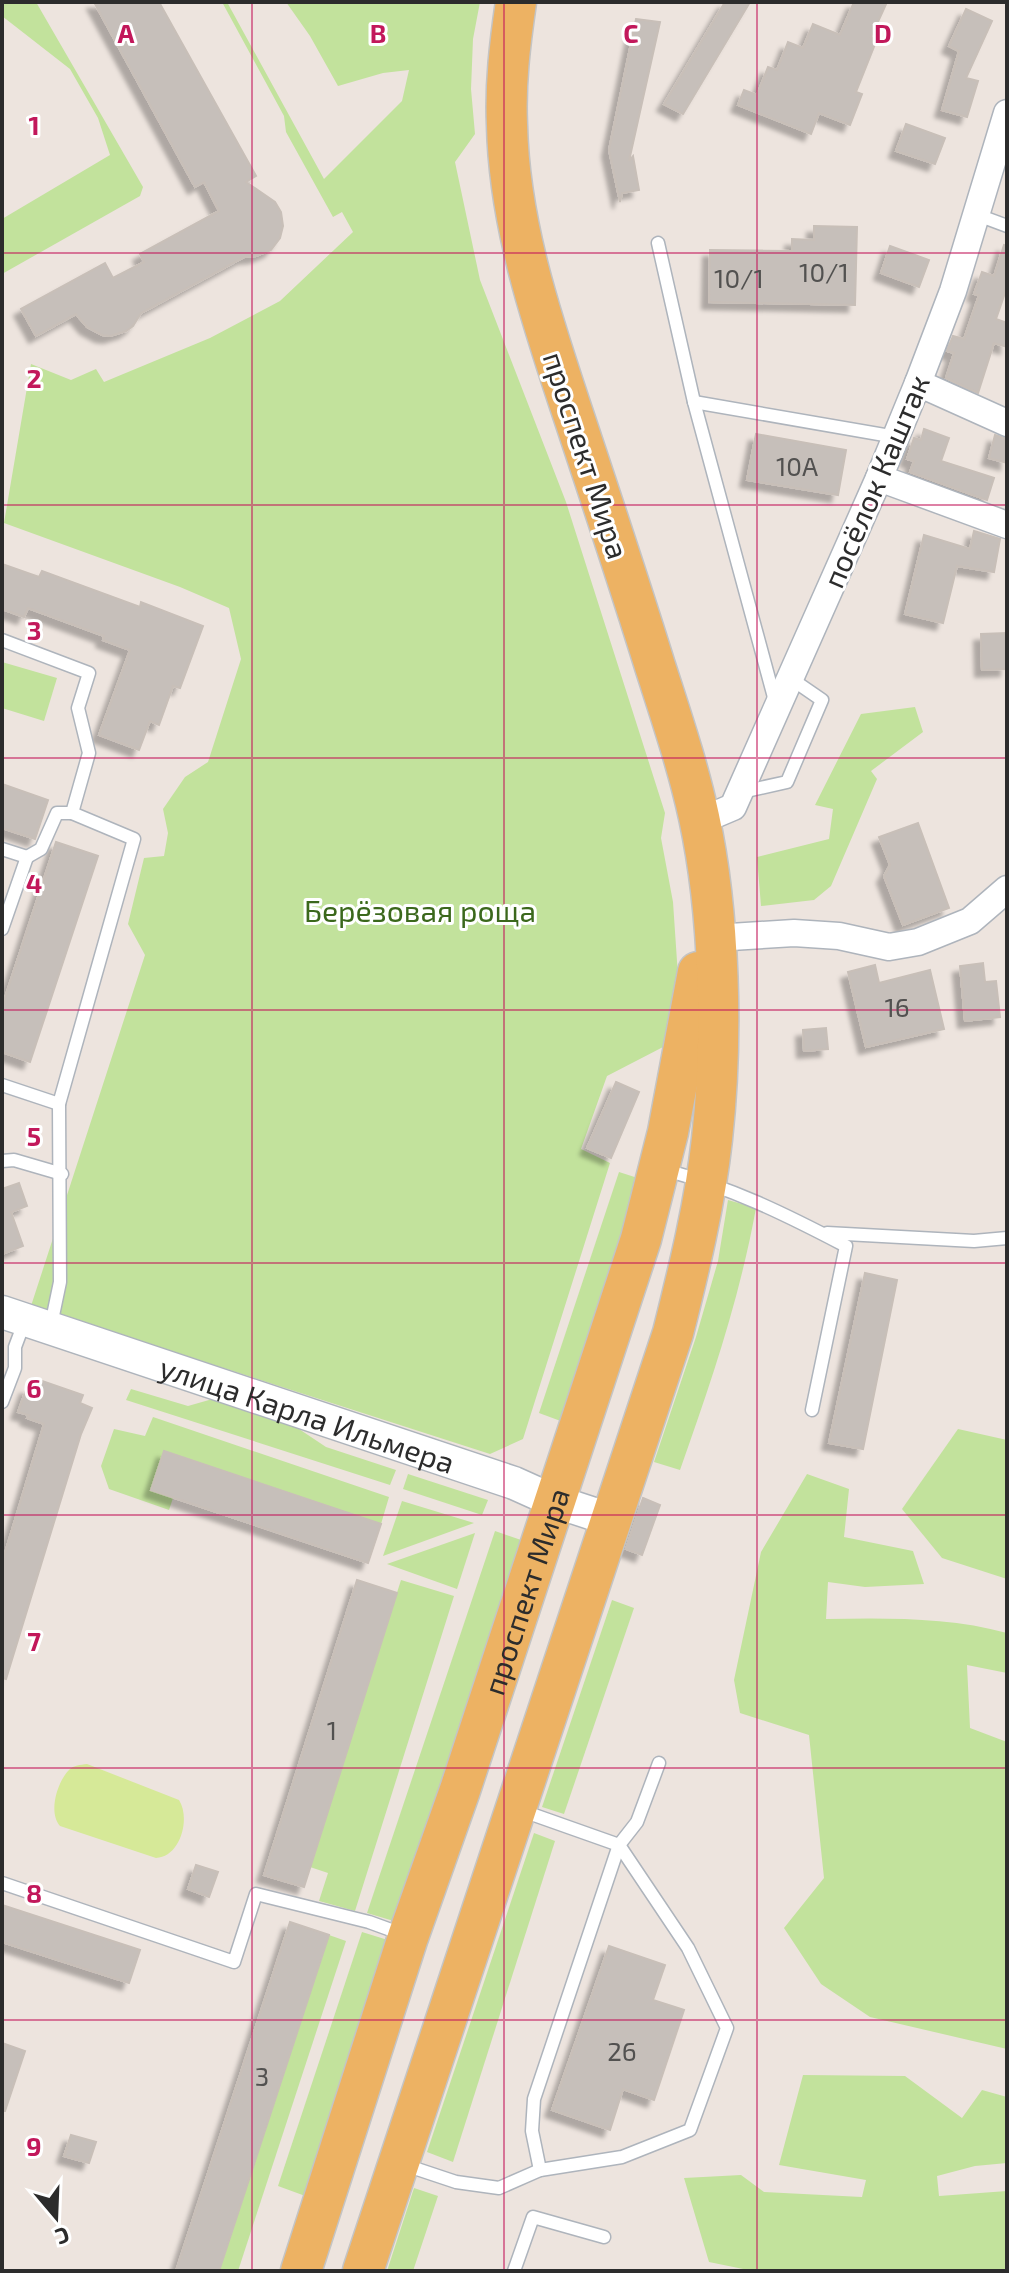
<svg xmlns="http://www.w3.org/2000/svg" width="1009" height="2273" viewBox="0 0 1009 2273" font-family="'Exo 2',sans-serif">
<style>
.green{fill:#c2e29c}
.pitch{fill:#d6e998}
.building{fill:#c6bfba;stroke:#c8bfb8;stroke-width:2;filter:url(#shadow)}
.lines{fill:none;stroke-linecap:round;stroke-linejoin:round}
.service-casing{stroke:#aeb4bc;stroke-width:15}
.minor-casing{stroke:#aeb4bc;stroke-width:29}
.tertiary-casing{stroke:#aeb4bc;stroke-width:35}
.primary-casing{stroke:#c4c4c4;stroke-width:43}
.service{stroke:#fff;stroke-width:12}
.minor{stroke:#fff;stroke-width:26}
.tertiary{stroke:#fff;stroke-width:32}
.primary{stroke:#edb263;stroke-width:40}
.grid{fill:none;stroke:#c2185b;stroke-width:2;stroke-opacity:0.55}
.labels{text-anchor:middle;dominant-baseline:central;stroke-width:6;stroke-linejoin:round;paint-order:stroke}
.number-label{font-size:26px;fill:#525150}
.street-label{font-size:30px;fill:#2c2c2c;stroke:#fff}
.park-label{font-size:30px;fill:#3b681c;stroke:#fff}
.grid-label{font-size:26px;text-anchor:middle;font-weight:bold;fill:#c2185b;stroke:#fff;stroke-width:6;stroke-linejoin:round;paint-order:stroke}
</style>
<defs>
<filter id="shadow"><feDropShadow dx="-7" dy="7" stdDeviation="2" flood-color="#0004"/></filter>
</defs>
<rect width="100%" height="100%" fill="#ede4de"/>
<g class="green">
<path d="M2 2H36L143 187 140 196 2 274V219L110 155 98 118 70 69 2 16Z"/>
<path d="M222 2H227L324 179 402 101 409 70 383 73 338 86 310 36 286 2H480L473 39 471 89 475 134 455 162 480 280 566 502 665 813 661 838 673 902 678 976 665 1046 607 1076 581 1149 610 1163 523 1439 490 1454 31 1306 145 955 128 924 144 858 164 856 168 833 163 809 185 777 208 762 241 659 229 608 180 587 4 523 31 364 71 380 96 369 104 382 210 338 280 301 353 232 342 212 333 217 286 132 284 116Z"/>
<path d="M2 662 57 678 44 721 2 708Z"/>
<path d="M915 707 923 732 871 771 877 779 831 886 814 900 761 906 757 857 829 839 833 809 815 805 861 714Z"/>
<path d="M619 1172 647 1181 566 1423 539 1413Z"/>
<path d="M728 1200 756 1208C739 1301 711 1382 680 1470L654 1462 696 1337 718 1261Z"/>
<path d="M131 1389 188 1406 216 1398 296 1427 326 1447 396 1470 390 1485 126 1400Z"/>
<path d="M153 1417 389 1497 381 1524 165 1451 151 1490 173 1498 169 1510 109 1489 101 1466 114 1429 145 1436Z"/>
<path d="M958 1429 1007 1440V1579L942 1558 902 1509Z"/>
<path d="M408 1474 488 1500 482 1515 403 1489Z"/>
<path d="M807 1474 849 1489 844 1537 913 1551 924 1584 865 1587 828 1582 826 1619C886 1618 949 1617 1007 1633V1673L967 1665 970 1728 1007 1742V2049L870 2017 821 1984 784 1928 824 1878 809 1735 740 1713 734 1680 761 1552Z"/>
<path d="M402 1501 474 1523 383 1556Z"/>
<path d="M495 1531 521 1540 397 1922 367 1913Z"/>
<path d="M475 1533 457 1589 387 1564Z"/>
<path d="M401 1580 454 1596 355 1911 319 1901 328 1873 310 1867Z"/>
<path d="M612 1600 634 1608 564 1814 542 1807Z"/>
<path d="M534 1833 555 1841 453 2162 427 2152Z"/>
<path d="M362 1932 391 1941 308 2197 278 2186Z"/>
<path d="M329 1935 346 1941 238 2271H219Z"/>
<path d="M803 2075 905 2076 962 2118 982 2090 1007 2097V2163L975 2166 937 2176 939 2196 1007 2191V2271H753L709 2262 684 2178 741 2175 764 2192 862 2197 866 2180 779 2165Z"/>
<path d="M414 2188 438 2196 413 2271H387Z"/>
</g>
<path class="pitch" d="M87 1764 179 1800C191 1819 180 1857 156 1858L60 1826C48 1813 57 1782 69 1770 74 1765 80 1765 87 1764Z"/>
<g class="building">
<path d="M94 2H159L256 176 246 182 275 202 281 212 283 226 280 238 271 250 256 256 244 257 141 313 133 326 126 331 110 336 102 335 87 327 76 314 36 336 21 309 105 263 113 278 144 262 140 254 219 211 204 182 195 187Z"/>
<path d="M725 2H750L683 114 664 104Z"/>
<path d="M854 2H887L871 37 877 39 856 92 862 94 850 125 819 113 811 134 738 105 744 90 757 95 768 67 777 70 788 42 803 48 813 24 840 35Z"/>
<path d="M966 9 992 21 966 78 978 81 967 117 942 110 959 51 949 46Z"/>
<path d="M636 19 660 22 629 161 633 156 639 190 622 193 620 202 609 150Z"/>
<path d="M906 124 945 138 935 164 896 151Z"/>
<path d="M814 226 857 227 855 305 709 302 710 250 792 251V239L814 240Z"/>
<path d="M1004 245 1007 246V287L996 319 1007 323V347L994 343 978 393 946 378 954 353 947 351 953 336 964 339 979 295 974 294 982 272 994 276Z"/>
<path d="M890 246 929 260 919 287 881 273Z"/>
<path d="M924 429 949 438 941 461 994 478 987 500 910 472 914 461 907 459 914 438 921 440Z"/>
<path d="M756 434 846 450 838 495 747 480Z"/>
<path d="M995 435 1007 439V463L989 458Z"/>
<path d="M974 531 1000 539 994 572 957 566 943 623 905 614 924 535 970 549Z"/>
<path d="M2 564 39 577 42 571 140 607 141 602 203 626 180 688 173 686 159 725 150 721 139 750 99 735 130 650 103 640 104 636 28 608 24 617 2 609Z"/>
<path d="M1007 633V669L982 670 981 634Z"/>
<path d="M2 784 48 800 35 839 2 828Z"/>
<path d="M918 823 949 908 903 925 884 876 890 865 879 837Z"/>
<path d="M56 842 98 856 30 1062 2 1052V1007Z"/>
<path d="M983 963 985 982 996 981 1000 1017 965 1021 960 966Z"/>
<path d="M875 965 879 983 930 970 944 1029 866 1047 848 972Z"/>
<path d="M826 1028 828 1049 804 1051 803 1030Z"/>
<path d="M616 1082 639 1092 611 1158 587 1148Z"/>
<path d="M19 1183 27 1206 11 1212 23 1246 2 1254V1189Z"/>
<path d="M865 1273 897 1280 863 1449 829 1443Z"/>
<path d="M42 1381 83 1395 80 1403 92 1408 81 1434 6 1679 2 1678V1563L44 1424 27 1418 29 1415 18 1412 27 1387 38 1390Z"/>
<path d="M164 1451 381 1524 368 1563 151 1490Z"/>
<path d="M643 1498 660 1505 642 1555 626 1549Z"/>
<path d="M357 1580 397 1593 304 1887 264 1875Z"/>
<path d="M196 1865 218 1872 209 1897 188 1889Z"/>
<path d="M2 1905 140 1950 129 1983 2 1942Z"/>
<path d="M290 1922 329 1935 219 2271H176Z"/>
<path d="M609 1946 665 1965 653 2000 684 2010 654 2100 623 2089 610 2130 552 2110Z"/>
<path d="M2 2043 25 2051 5 2111H2Z"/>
<path d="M71 2135 96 2142 89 2163 64 2156Z"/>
</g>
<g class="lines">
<defs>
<g id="service">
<path d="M975 214 1007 226"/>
<path d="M658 243 694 402 775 701"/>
<path d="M694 402 896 437"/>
<path d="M2 640 89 673 78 708 89 753 72 813H57L41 849 27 857"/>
<path d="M742 792 787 782 822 700 790 678"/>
<path d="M2 849 27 857 2 929"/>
<path d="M2 1085 59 1104"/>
<path d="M2 1161 14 1160 62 1174"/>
<path d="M662 1169C732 1188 783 1213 846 1246L812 1410"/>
<path d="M827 1233 974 1241 1007 1238"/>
<path d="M51 1325 60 1282 59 1104 134 839 72 813"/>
<path d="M2 1402 15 1368V1347L24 1323"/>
<path d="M2 1883 234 1962 256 1894 369 1922 402 1934"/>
<path d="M405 2165 456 2182 499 2188 540 2170 622 2157 690 2130 727 2028 688 1948 619 1845 520 1810"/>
<path d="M540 2170 532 2131 534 2099 619 1845 637 1822 659 1763"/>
<path d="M514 2271 533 2217 604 2237"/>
</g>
<g id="minor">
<path d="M918 383 1007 423"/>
<path d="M879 478 1007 525"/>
<path d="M700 821 733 807 879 478 918 383 953 291 1007 113"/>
<path d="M715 938 794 933 839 936 889 947 918 942 970 921 1007 889"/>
</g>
<g id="tertiary">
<path id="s1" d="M2 1312 514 1483 554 1501 612 1520"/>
</g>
<g id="primary">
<path id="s2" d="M301 2271 408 1937 460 1790 641 1239 668 1132 698 972"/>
<path d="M363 2271 673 1333C689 1269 705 1204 712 1139 723 1040 720 914 699 817 688 766 671 716 655 666 628 579 599 492 570 405 540 315 509 221 507 125 505 84 510 43 516 2"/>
</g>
</defs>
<use href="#service" class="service-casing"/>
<use href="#minor" class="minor-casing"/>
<use href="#tertiary" class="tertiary-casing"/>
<use href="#primary" class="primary-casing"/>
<use href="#service" class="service"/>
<use href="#minor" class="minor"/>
<use href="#tertiary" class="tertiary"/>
<use href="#primary" class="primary"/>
</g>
<path class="grid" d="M252 2V2271M504 2V2271M757 2V2271M2 253H1007M2 505H1007M2 758H1007M2 1010H1007M2 1263H1007M2 1515H1007M2 1768H1007M2 2020H1007"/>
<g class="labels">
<g class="number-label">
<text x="824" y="271">10/1</text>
<text x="739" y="277">10/1</text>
<text x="797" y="465">10А</text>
<text x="897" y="1006">16</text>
<text x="332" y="1729">1</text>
<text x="622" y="2050">26</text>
<text x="262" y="2075">3</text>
</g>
<g class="street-label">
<text transform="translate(587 455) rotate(72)">проспект Мира</text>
<text transform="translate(875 481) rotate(-67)">посёлок Каштак</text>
<text stroke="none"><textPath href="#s1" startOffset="322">улица Карла Ильмера</textPath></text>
<text stroke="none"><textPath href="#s2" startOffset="716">проспект Мира</textPath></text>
</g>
<g class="park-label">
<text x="420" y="910">Берёзовая роща</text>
</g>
</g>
<g class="grid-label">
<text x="126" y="43">A</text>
<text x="378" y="43">B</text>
<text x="631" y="43">C</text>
<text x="883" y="43">D</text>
<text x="34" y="135">1</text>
<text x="34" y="388">2</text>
<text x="34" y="640">3</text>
<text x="34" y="893">4</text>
<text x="34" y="1146">5</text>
<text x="34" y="1398">6</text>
<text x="34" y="1651">7</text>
<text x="34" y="1903">8</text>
<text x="34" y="2156">9</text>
</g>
<rect width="1009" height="2273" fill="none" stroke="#2c2c2c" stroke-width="8"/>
<g transform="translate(56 2217) rotate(161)" stroke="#ffffff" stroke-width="6" paint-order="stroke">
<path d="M0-6L14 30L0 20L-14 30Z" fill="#2c2c2c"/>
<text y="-12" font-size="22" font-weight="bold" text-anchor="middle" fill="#2c2c2c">С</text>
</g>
</svg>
